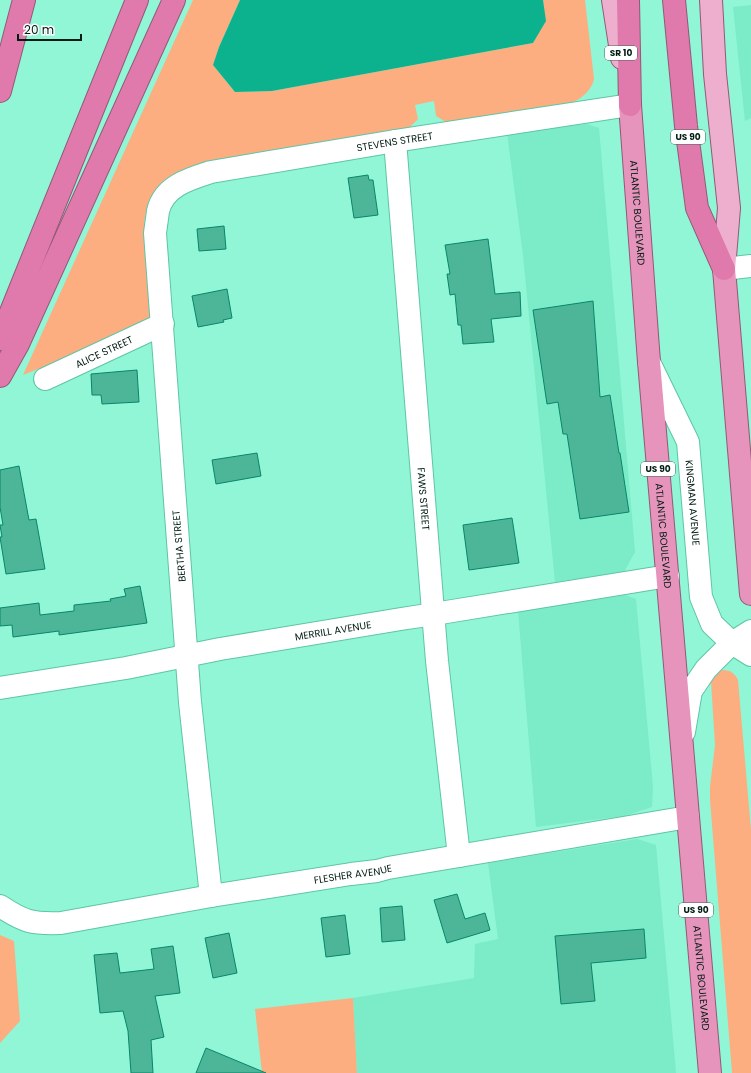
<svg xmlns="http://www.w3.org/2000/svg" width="751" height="1073" viewBox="0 0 751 1073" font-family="Poppins,sans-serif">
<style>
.built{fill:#7bebc8}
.green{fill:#fcae80}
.water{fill:#0cb28e}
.building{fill:#4eb698;stroke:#08866a}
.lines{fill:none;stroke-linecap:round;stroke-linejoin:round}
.minor-casing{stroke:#5ec5a6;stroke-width:24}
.primary-casing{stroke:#925976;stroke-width:24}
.trunk-casing{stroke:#925976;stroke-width:24}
.motorway-casing{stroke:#925976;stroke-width:24}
.minor{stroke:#fff;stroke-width:22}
.primary{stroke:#edafcd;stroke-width:22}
.trunk{stroke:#e794bc;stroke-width:22}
.motorway{stroke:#e17aac;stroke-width:22}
.labels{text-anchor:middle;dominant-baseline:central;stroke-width:3.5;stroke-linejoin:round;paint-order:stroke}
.shield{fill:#fff;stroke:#4c605a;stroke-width:1}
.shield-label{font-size:9px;font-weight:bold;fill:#001c13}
.street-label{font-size:10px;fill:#001c13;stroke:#fff}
</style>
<rect width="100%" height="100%" fill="#90f6d5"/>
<g class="built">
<path d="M751 5V118L745 121 733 7Z"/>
<path d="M587 124 599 128 635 552 624 572 555 582 523 255 507 133Z"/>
<path d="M625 595 636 599 653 787 652 807 624 816 536 827 518 611Z"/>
<path d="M637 839 656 845 676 1073H357L353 998 474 978 475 944 498 939 488 863Z"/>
</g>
<g class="green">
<path d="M193 0H240L219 47 213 65 235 92 272 91 533 43 545 21 543 0H585L594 79C592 89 583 98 573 102L446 122 436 116 434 101 415 105 418 119 409 128 210 163C196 166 181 169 169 177 140 196 143 231 146 261 148 282 151 302 155 322L23 375Z"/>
<path d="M723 670C731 670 735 674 738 680L751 830V1073H732L710 800V787L715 745 711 682C712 676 718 672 723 670Z"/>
<path d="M0 935 14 941 20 1021 0 1043Z"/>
<path d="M353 998 357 1073H262L255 1009Z"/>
</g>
<path class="water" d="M240 0H543L546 21 533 43 272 91 235 92 213 65 219 47Z"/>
<g class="building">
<path d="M368 175 369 180H373L378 215 354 218 348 178Z"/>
<path d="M224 226 226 249 199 251 197 229Z"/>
<path d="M488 239 495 294 520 292 521 316 491 319 494 342 463 344 461 325H458L455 294 450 295 447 274H450L445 245Z"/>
<path d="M227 289 232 318 223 320 224 322 198 327 192 296Z"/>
<path d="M593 301 600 397 610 395 619 453H620L629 512 580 519 567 434H563L558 402 547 404 533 310Z"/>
<path d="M137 370 139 402 102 404 101 395H92L91 374Z"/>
<path d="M257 453 261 476 216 484 212 460Z"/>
<path d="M19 466 29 520 36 519 45 569 6 574 0 537H2L0 525H3L0 507V470Z"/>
<path d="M512 518 519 563 469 570 463 525Z"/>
<path d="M140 586 147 623 59 635V631L13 637 12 625 0 626V608L39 603 40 615 74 611V605L111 601 110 599 126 596 124 589Z"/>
<path d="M457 894 465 919 485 913 490 930 447 943 434 900Z"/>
<path d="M402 906 405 940 382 942 380 908Z"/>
<path d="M345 915 350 954 326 957 321 918Z"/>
<path d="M644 929 646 958 591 963 595 1001 561 1004 555 936Z"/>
<path d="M229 933 237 973 213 978 205 938Z"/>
<path d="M173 946 180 993 155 996 164 1037 151 1040 153 1073H131L128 1031 123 1011 100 1013 94 955 117 953 120 973 154 969 151 949Z"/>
<path d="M206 1048 266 1073H196Z"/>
</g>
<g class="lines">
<defs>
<g id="minor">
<path id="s1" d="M395 141 437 661 459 856"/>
<path d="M724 269 751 266"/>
<path id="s2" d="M649 362 688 442 701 597 712 624 732 643 751 655"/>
<path id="s3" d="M45 379 163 324"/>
<path id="s4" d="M0 688 126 668 220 649 401 619 434 614 668 576"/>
<path d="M684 732 691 691 706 669 732 643 751 631"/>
<path id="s5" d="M211 896 190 702 155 233C156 226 157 219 158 211 164 186 189 179 211 172L395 141 630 105"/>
<path id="s6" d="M0 906C24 922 32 924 61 923L211 896 351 874 377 871 388 868 688 817"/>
</g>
<g id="primary">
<path d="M613 0 622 58"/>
<path d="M711 0 715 74 729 208 724 269"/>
</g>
<g id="trunk">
<path id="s7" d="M630 105 649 362 710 1073"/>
<path d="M724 269 751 594"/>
</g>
<g id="motorway">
<path d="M628 0 630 105"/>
<path d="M674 0 686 126 697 208 724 269"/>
<path d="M0 91 24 0"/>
<path d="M0 339 137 0"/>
<path d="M0 376 18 344 174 0"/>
</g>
</defs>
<use href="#minor" class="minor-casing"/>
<use href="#primary" class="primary-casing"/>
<use href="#trunk" class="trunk-casing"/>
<use href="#motorway" class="motorway-casing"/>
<use href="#minor" class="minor"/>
<use href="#primary" class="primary"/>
<use href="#trunk" class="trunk"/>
<use href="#motorway" class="motorway"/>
</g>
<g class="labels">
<g class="shield">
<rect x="605" y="46" width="32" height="14" rx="3"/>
<rect x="671" y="130" width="34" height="14" rx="3"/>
<rect x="641" y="462" width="34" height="14" rx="3"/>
<rect x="679" y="903" width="34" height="14" rx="3"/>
</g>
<g class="shield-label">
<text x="621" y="53">SR 10</text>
<text x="688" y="137">US 90</text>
<text x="658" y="469">US 90</text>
<text x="696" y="910">US 90</text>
</g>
<g class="street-label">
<text stroke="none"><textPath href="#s5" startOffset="943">STEVENS STREET</textPath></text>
<text stroke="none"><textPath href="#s7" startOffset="108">ATLANTIC BOULEVARD</textPath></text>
<text stroke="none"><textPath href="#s3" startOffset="65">ALICE STREET</textPath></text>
<text stroke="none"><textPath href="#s1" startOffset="359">FAWS STREET</textPath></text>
<text stroke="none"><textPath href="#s2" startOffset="150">KINGMAN AVENUE</textPath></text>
<text stroke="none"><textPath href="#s7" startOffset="432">ATLANTIC BOULEVARD</textPath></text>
<text transform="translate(179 546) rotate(-95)">BERTHA STREET</text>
<text stroke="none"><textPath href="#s4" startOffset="338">MERRILL AVENUE</textPath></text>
<text stroke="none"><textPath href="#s6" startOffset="361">FLESHER AVENUE</textPath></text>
<text stroke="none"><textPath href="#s7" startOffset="876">ATLANTIC BOULEVARD</textPath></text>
</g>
</g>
<path d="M18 34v6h63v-6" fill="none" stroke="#001c13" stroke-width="2"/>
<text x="24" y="34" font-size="12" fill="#001c13" stroke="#ffffff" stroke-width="3" paint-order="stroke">20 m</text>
</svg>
